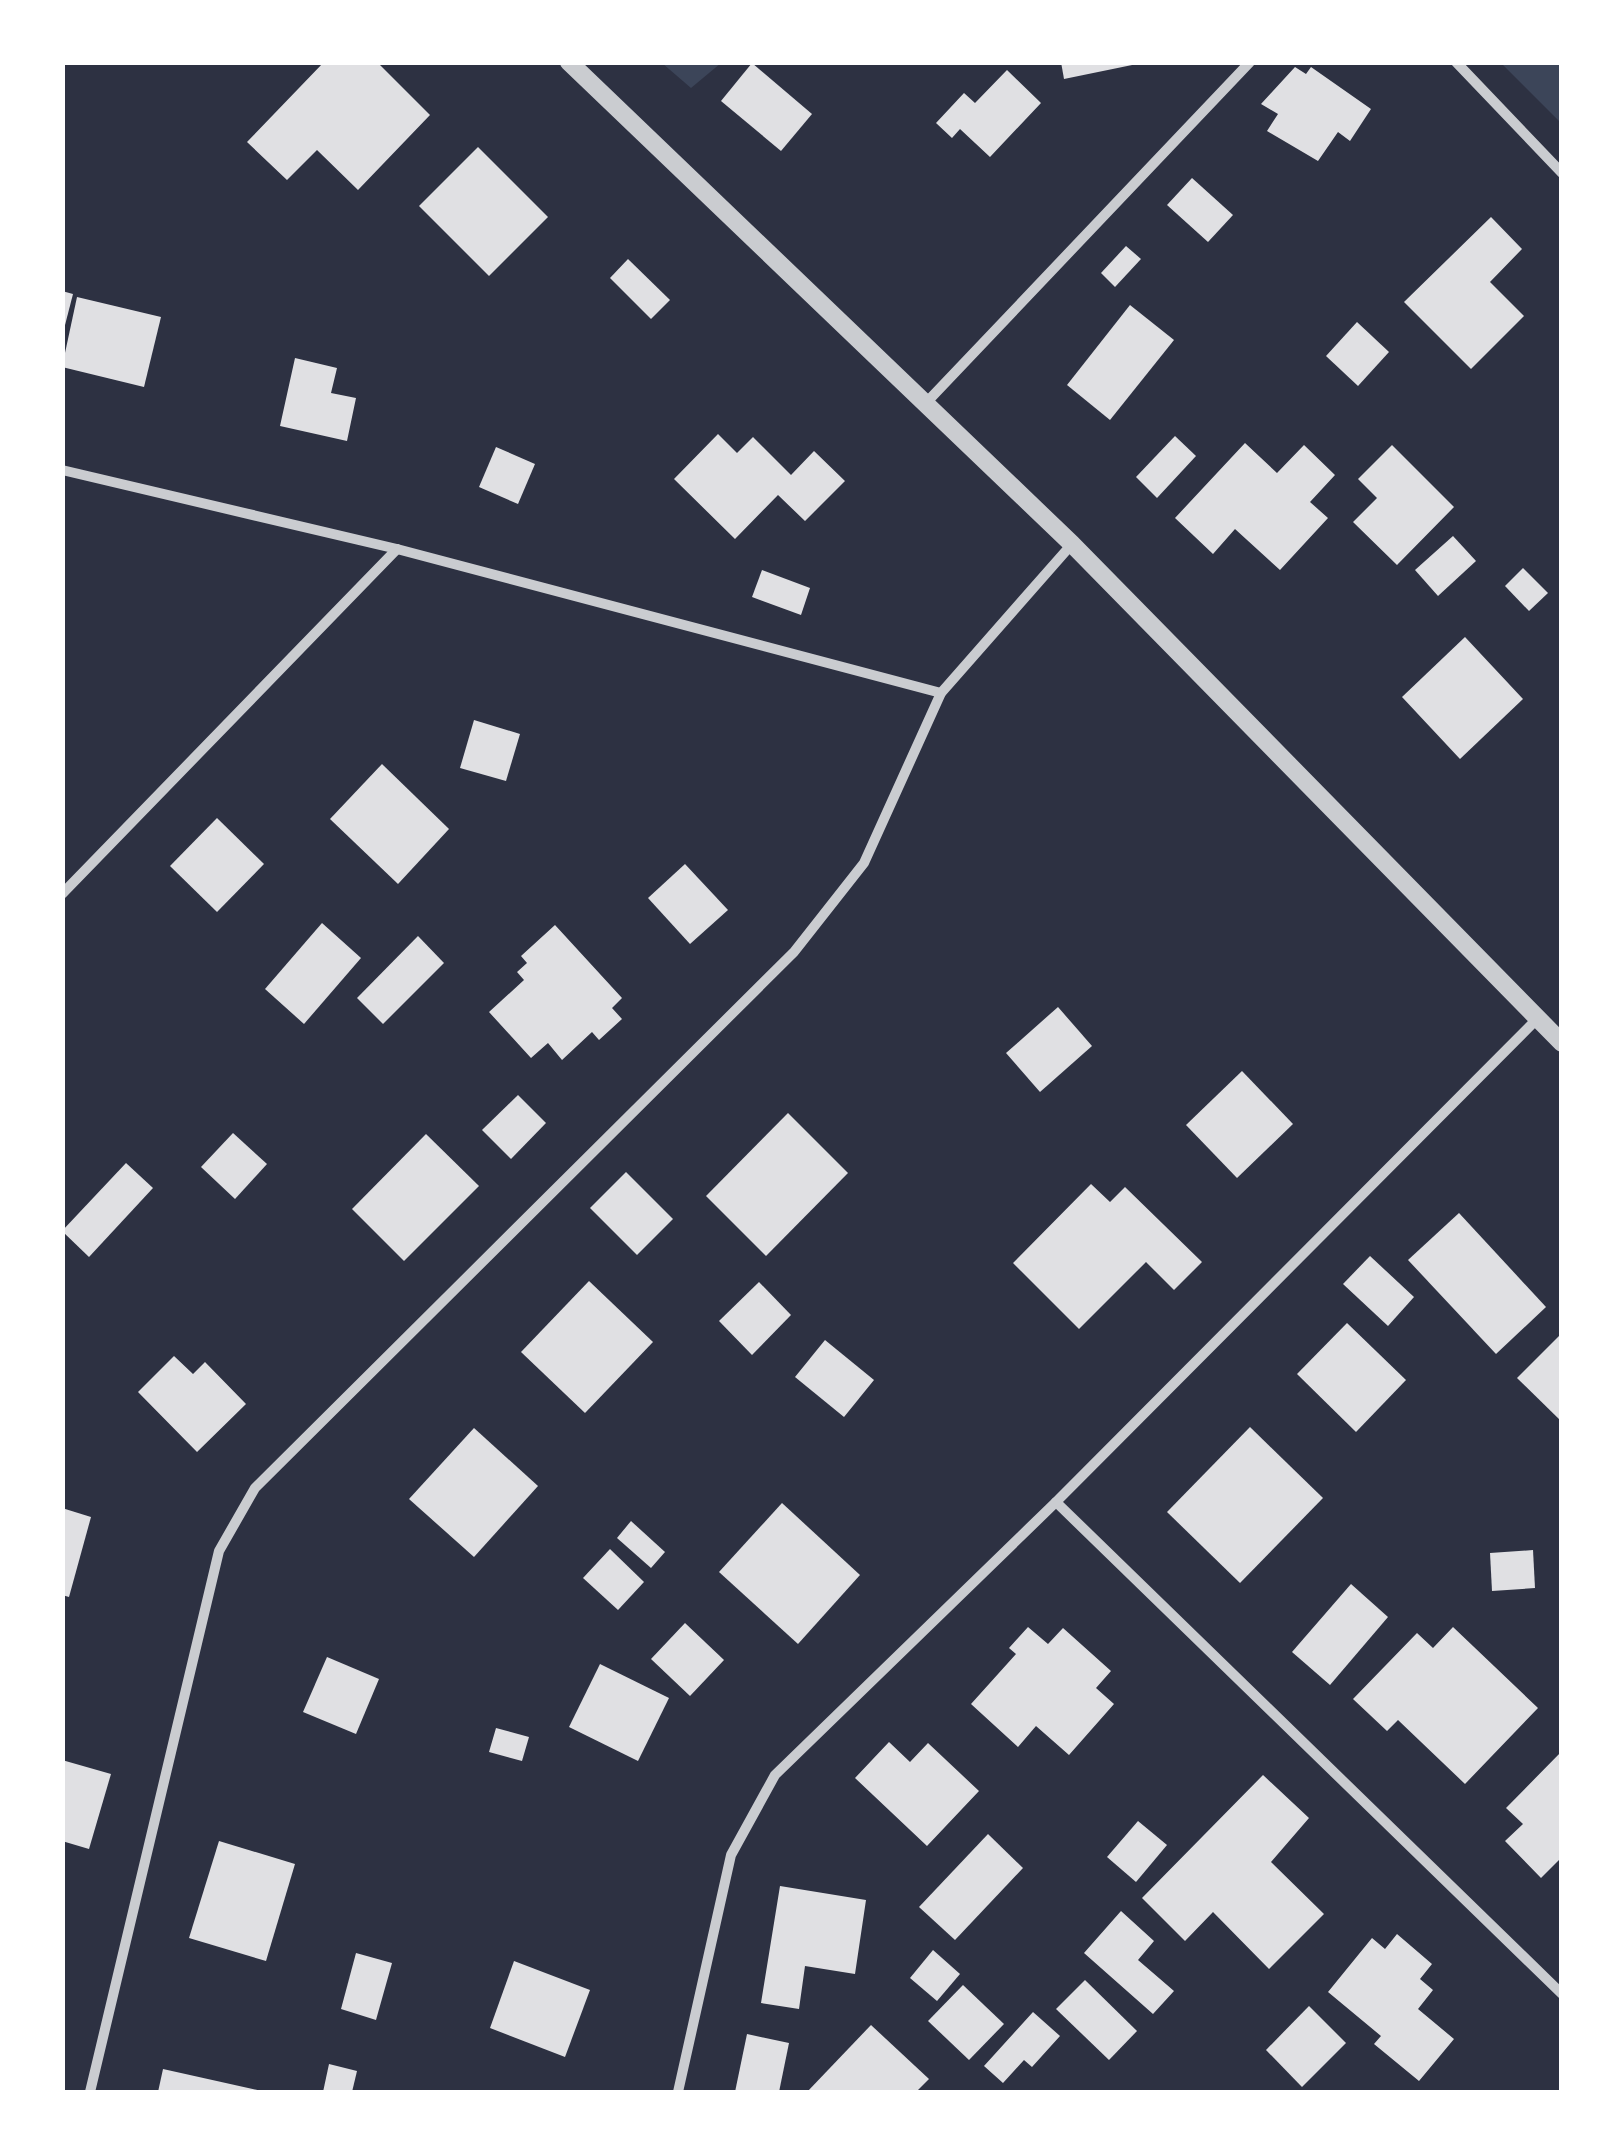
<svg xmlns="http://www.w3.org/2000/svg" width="1624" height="2155" viewBox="0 0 1624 2155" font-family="'Fira Sans',sans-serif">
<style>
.green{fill:#3c4559}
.building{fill:#e0e0e3}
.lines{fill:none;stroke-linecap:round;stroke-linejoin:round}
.minor{stroke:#caccd0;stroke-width:10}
.tertiary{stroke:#caccd0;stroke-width:18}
</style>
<rect width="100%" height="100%" fill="#2d3142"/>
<g class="green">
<path d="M662 63H721L691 88Z"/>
<path d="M1501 63H1561V123Z"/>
</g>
<g class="building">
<path d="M324 62H377L430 115 358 190 317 150 287 180 247 142Z"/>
<path d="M1061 62H1137V64L1064 79Z"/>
<path d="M752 63 812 114 781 151 721 101Z"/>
<path d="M1295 67 1306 74 1311 67 1371 109 1350 141 1338 132 1318 161 1267 131 1278 114 1261 104Z"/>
<path d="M1007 70 1041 103 990 157 960 129 952 138 936 123 964 93 975 103Z"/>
<path d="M478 147 548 217 489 276 419 206Z"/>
<path d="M1192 178 1233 215 1208 242 1167 205Z"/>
<path d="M1491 217 1522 249 1490 282 1524 316 1471 369 1404 302Z"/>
<path d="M1126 246 1141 259 1115 287 1101 273Z"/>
<path d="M628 259 670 300 651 319 610 278Z"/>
<path d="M62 291 73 294 64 329H62Z"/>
<path d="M77 297 161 317 144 387 62 367Z"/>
<path d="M1130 305 1174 340 1110 420 1067 385Z"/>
<path d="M1357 322 1389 352 1358 386 1326 356Z"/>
<path d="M295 358 337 368 331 393 356 398 347 441 280 426Z"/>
<path d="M718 434 737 453 753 437 791 475 814 451 845 481 805 521 778 495 735 539 674 479Z"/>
<path d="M1175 436 1196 456 1157 498 1136 477Z"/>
<path d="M1245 443 1277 473 1304 445 1335 475 1310 502 1328 518 1280 570 1235 529 1213 554 1175 518Z"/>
<path d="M1392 445 1454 507 1397 565 1353 522 1377 498 1358 479Z"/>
<path d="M496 447 535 464 518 504 479 487Z"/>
<path d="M1453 536 1476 561 1438 596 1415 570Z"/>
<path d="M1523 568 1548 593 1529 611 1505 586Z"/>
<path d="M762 570 810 588 801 615 752 597Z"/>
<path d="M1465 637 1523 699 1460 759 1402 697Z"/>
<path d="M474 720 520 734 506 781 460 768Z"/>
<path d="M382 764 449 829 398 884 330 819Z"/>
<path d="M217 818 264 864 217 912 170 866Z"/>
<path d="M685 864 728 910 690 944 648 898Z"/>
<path d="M322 923 361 958 304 1024 265 989Z"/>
<path d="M555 925 622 998 612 1008 622 1019 599 1040 592 1032 562 1060 548 1043 531 1058 489 1012 524 980 517 972 527 963 521 956Z"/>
<path d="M418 936 444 963 383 1024 357 998Z"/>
<path d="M1058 1007 1092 1046 1040 1092 1006 1053Z"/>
<path d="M1242 1071 1293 1124 1237 1178 1186 1125Z"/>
<path d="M518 1095 546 1123 511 1159 482 1130Z"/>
<path d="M788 1113 848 1173 766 1256 706 1196Z"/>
<path d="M233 1133 267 1164 235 1199 201 1167Z"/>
<path d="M426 1134 479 1186 404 1261 352 1209Z"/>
<path d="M126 1163 153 1188 89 1257 62 1231Z"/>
<path d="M626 1172 673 1219 637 1255 590 1208Z"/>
<path d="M1091 1184 1110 1202 1125 1187 1202 1262 1174 1290 1146 1262 1079 1329 1013 1263Z"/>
<path d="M1459 1213 1546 1307 1496 1354 1408 1260Z"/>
<path d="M1370 1256 1414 1297 1388 1326 1343 1284Z"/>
<path d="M589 1281 653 1342 585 1413 521 1352Z"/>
<path d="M759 1282 791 1315 752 1355 719 1321Z"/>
<path d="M1347 1323 1406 1380 1356 1432 1297 1374Z"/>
<path d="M1562 1333V1422L1517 1378Z"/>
<path d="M825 1340 874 1380 844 1417 795 1377Z"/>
<path d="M174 1356 193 1374 205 1362 246 1404 197 1452 138 1392Z"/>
<path d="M1250 1427 1323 1498 1240 1583 1167 1512Z"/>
<path d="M474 1428 538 1486 474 1557 409 1499Z"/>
<path d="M782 1503 860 1575 798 1644 719 1572Z"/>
<path d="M62 1508 91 1517 69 1597 62 1595Z"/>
<path d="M631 1521 665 1552 651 1568 617 1538Z"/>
<path d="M610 1549 644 1582 618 1610 583 1578Z"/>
<path d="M1533 1550 1535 1588 1492 1591 1490 1553Z"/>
<path d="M1351 1584 1388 1617 1330 1685 1292 1652Z"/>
<path d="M685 1623 724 1660 690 1696 651 1659Z"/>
<path d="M1028 1627 1048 1644 1063 1628 1111 1671 1096 1688 1114 1704 1069 1755 1036 1726 1018 1747 971 1704 1016 1654 1009 1648Z"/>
<path d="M1453 1627 1538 1708 1465 1784 1398 1720 1387 1731 1353 1699 1417 1633 1433 1648Z"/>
<path d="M327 1657 379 1679 356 1734 303 1712Z"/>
<path d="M600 1664 669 1698 638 1761 569 1727Z"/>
<path d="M496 1728 529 1737 522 1761 489 1752Z"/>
<path d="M889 1742 910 1762 928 1743 979 1791 927 1846 855 1778Z"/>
<path d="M1562 1751V1857L1541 1878 1505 1841 1523 1824 1506 1808Z"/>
<path d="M62 1760 111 1774 89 1849 62 1841Z"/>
<path d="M1263 1775 1309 1818 1271 1862 1324 1914 1269 1969 1213 1912 1185 1941 1142 1898Z"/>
<path d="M1138 1821 1167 1845 1136 1882 1107 1857Z"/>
<path d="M988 1834 1023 1868 955 1940 919 1907Z"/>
<path d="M219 1841 295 1864 266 1961 189 1938Z"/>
<path d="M780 1886 866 1900 855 1974 805 1966 799 2009 761 2003Z"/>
<path d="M1121 1911 1154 1941 1138 1960 1174 1991 1153 2014 1084 1953Z"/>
<path d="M1397 1934 1432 1964 1420 1979 1433 1990 1418 2009 1454 2039 1419 2081 1374 2044 1381 2036 1328 1992 1372 1938 1385 1949Z"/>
<path d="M933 1950 960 1974 937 2001 910 1978Z"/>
<path d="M356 1953 392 1963 376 2020 341 2009Z"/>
<path d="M514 1961 590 1990 565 2057 490 2028Z"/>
<path d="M1085 1980 1137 2031 1109 2060 1056 2009Z"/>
<path d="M963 1985 1004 2024 969 2060 928 2021Z"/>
<path d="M1309 2006 1346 2043 1302 2087 1266 2050Z"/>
<path d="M1033 2012 1060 2036 1032 2067 1024 2060 1003 2083 984 2066Z"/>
<path d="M871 2025 929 2079 916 2092H807Z"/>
<path d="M747 2034 789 2043 779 2092H735Z"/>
<path d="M329 2064 357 2071 352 2092H323Z"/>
<path d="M163 2069 262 2091V2092H158Z"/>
</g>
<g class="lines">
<g class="minor">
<path d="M1456 62 1562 173"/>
<path d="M925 404 1250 62"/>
<path d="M62 470 397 549 941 693"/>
<path d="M62 894 397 549"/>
<path d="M1056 1502 1562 1994"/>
<path d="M90 2092 219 1551 255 1488 794 952 864 863 941 693 1072 544"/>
<path d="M678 2092 731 1855 775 1775 1056 1502 1537 1019"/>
</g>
<path class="tertiary" d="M569 62 1072 544 1562 1043"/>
</g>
<rect width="1624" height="2155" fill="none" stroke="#ffffff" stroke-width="130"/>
</svg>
